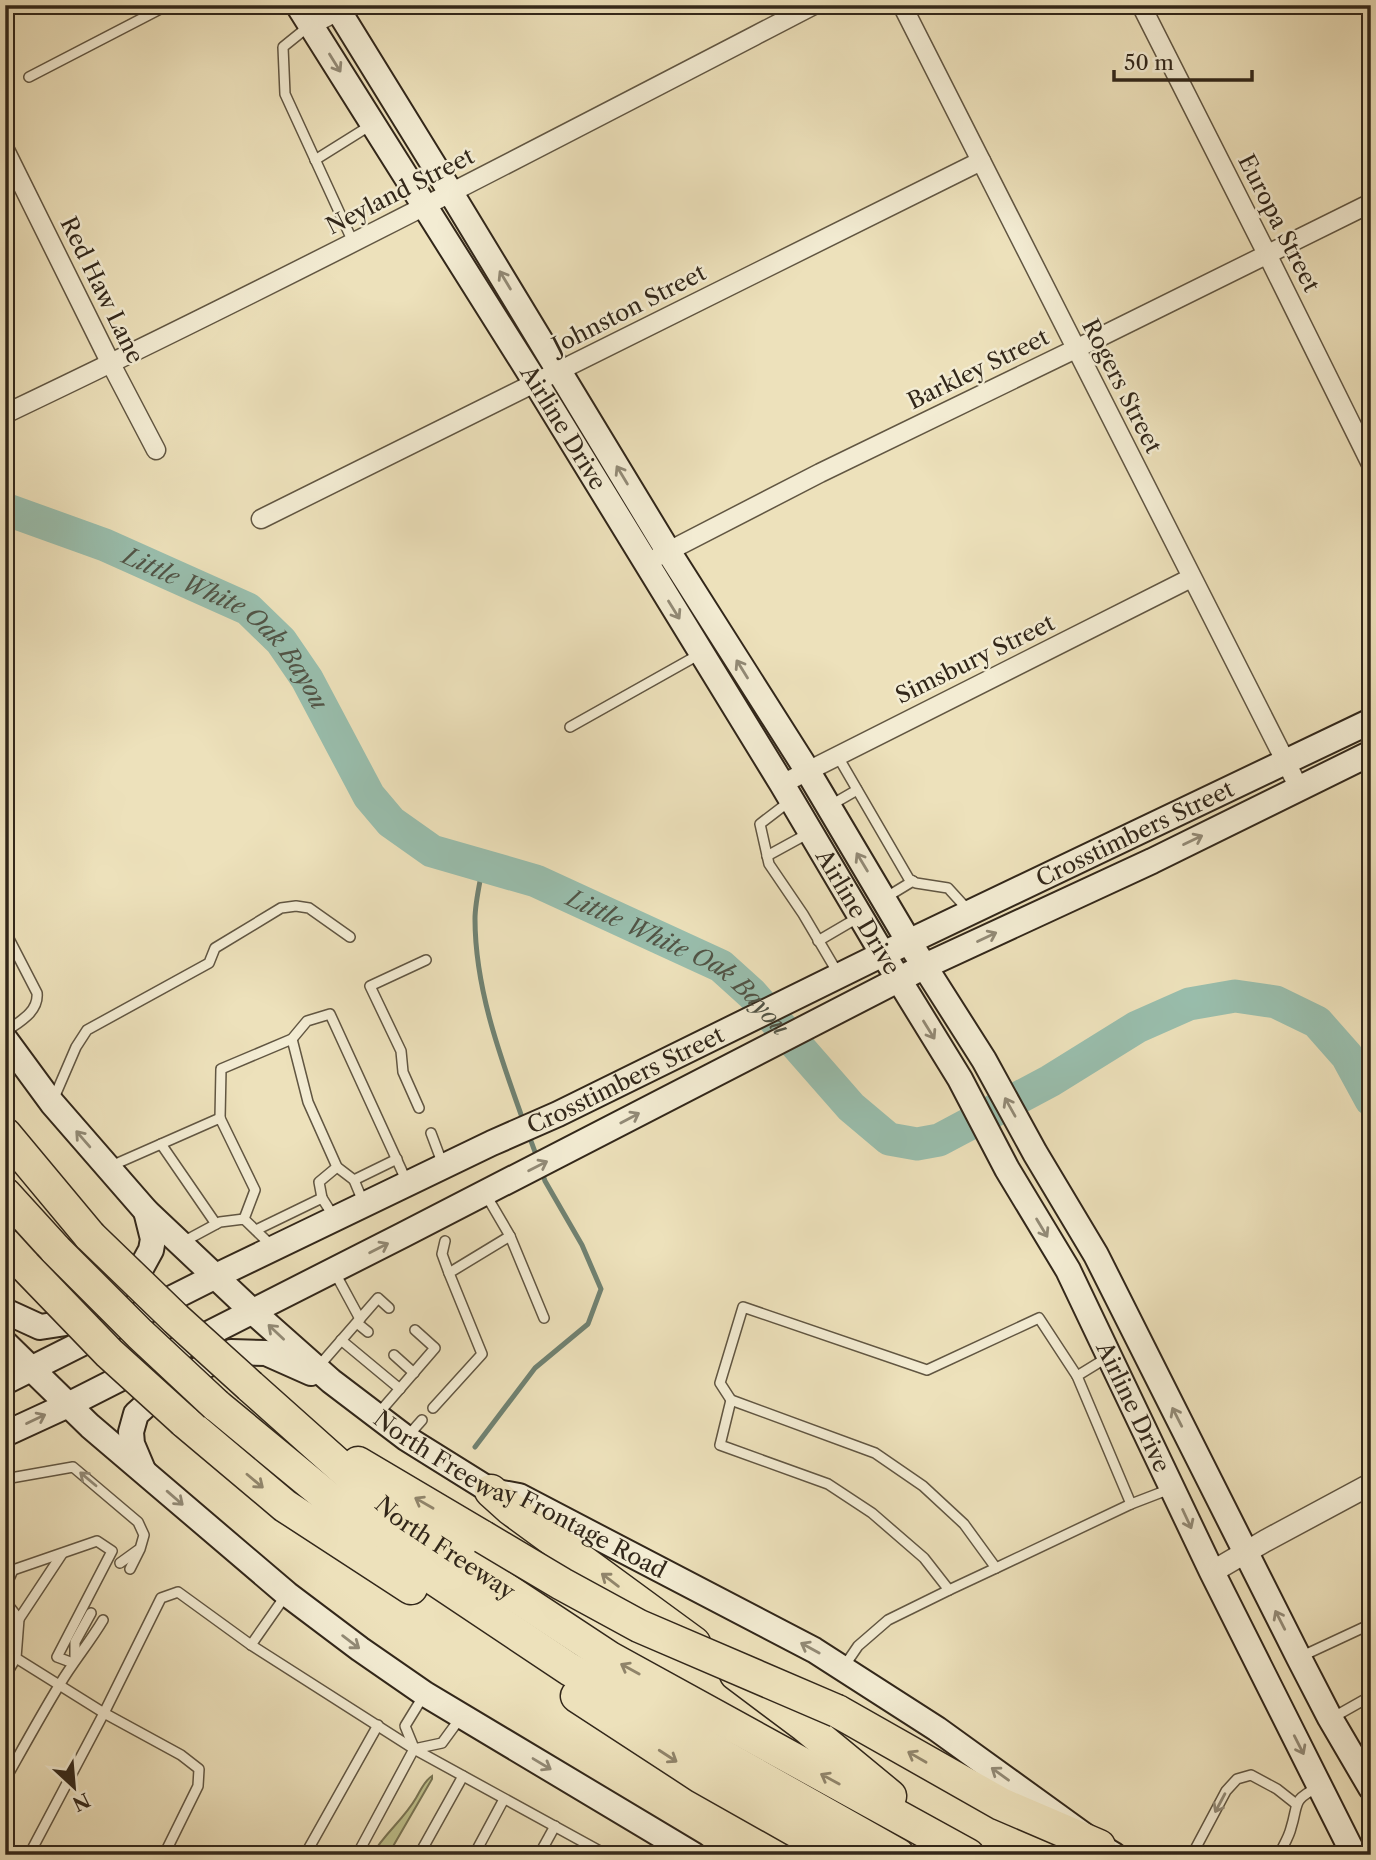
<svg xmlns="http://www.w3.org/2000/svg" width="1376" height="1860" viewBox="0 0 1376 1860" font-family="'Libre Caslon Text',serif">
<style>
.green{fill:#bec18c;stroke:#787453;stroke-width:2}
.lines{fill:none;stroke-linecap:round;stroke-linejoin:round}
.stream{stroke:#708272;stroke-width:5}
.river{stroke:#99bead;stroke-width:33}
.service-casing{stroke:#615642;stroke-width:12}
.minor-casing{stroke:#615642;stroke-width:21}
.tertiary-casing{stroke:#615642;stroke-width:24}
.secondary-casing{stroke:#32271a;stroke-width:28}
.motorway-casing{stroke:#32271a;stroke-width:35}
.service{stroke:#f3ecd3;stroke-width:9}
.minor{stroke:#f3ecd3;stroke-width:18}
.tertiary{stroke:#f3ecd3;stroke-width:21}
.secondary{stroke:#f3ecd3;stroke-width:24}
.motorway{stroke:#ede1bb;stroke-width:32}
.motorway-bridge-casing{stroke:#32271a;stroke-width:35;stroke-linecap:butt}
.motorway-bridge{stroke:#ede1bb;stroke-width:32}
.oneway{stroke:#928a76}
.oneway2{stroke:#90846a}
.labels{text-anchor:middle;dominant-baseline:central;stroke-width:5;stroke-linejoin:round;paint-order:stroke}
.street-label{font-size:23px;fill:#32271a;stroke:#f3ecd3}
.water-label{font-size:24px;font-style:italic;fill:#515446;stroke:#f3ecd3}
</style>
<rect width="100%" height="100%" fill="#ede1bb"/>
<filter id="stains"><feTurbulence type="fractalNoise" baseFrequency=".00286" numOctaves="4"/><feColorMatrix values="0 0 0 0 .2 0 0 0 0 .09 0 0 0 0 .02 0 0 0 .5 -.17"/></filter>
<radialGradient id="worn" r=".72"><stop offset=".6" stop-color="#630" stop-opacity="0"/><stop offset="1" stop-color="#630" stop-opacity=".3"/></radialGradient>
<path class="green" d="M432 1776V1779L388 1855H372C384 1834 404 1819 416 1798 421 1790 424 1781 432 1776Z"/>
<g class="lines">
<g class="stream">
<path d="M483 865C480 883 475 902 475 919 475 988 500 1056 523 1120"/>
<path d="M528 1133 538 1160"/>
<path d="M475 1447 535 1368 588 1324 601 1289 582 1245 545 1181 542 1172"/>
</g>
<path class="river" id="s1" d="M5 509 105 545 248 609 281 641 307 679 369 796 391 822 432 851 536 881 721 966 752 994 851 1107 889 1139 917 1144 939 1140 1050 1081 1137 1027 1189 1004 1235 996 1276 1002 1317 1022 1347 1056 1371 1100"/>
<defs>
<g id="service">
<path d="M309 26 283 47 285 94 353 242"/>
<path d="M29 77 168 5"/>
<path d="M315 160 371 125"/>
<path d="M570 727 700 654"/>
<path d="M837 755 909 879 916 883 948 888 969 911"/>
<path d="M790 801 760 824 769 864 803 914 839 975"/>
<path d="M831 805 857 790"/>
<path d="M767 856 809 833"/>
<path d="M885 898 913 881"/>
<path d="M5 931 37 993C39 1012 19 1022 5 1032"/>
<path d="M818 941 859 917"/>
<path d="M292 1039 308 1102 337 1167 354 1180 364 1204"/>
<path d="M54 1098 76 1047 87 1030 209 963 215 948 281 908 296 906 309 908 350 937"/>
<path d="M419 1108 403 1072 401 1051 370 986 426 960"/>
<path d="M220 1118 221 1069 292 1039 307 1021 330 1014 407 1182"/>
<path d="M431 1133 443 1165"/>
<path d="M161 1144 220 1118 255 1190 244 1219"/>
<path d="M111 1166 161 1144 216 1224"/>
<path d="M354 1180 397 1159"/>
<path d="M486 1195 510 1236"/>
<path d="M322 1198 319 1182 337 1167"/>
<path d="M256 1230 322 1198 334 1217"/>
<path d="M445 1241 442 1254 449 1273"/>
<path d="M181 1243 220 1222 244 1219 273 1247"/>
<path d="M334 1271 360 1319"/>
<path d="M357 1323 368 1332"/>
<path d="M341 1340 400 1389"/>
<path d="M394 1355 414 1373"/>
<path d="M1108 1357 1077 1376 1131 1504 1170 1489"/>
<path d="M318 1367 378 1298 389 1308"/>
<path d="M731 1400 720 1383 743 1307 927 1370 1039 1318 1077 1376"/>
<path d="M433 1408 482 1354 449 1273 510 1236 544 1318"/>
<path d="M378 1414 435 1348 415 1330"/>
<path d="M407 1437 422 1420"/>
<path d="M5 1479 73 1467 138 1522 144 1535 140 1549 130 1569"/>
<path d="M120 1563 138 1550"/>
<path d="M5 1568 13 1570 97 1541 112 1551 57 1657 73 1663"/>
<path d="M5 1588 13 1570"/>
<path d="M949 1590 996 1568"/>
<path d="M5 1601 19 1619 16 1658 104 1713 181 1755 199 1769 198 1786 164 1855"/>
<path d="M19 1619 62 1554"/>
<path d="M251 1645 286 1595"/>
<path d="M1300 1657 1371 1624"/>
<path d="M75 1660V1642L91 1613"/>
<path d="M843 1668 858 1646 888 1620 949 1590 924 1558 872 1513 828 1484 720 1445 731 1400 875 1453 923 1486 964 1524 996 1568 1131 1504"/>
<path d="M5 1676 16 1658"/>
<path d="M1332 1718 1371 1696"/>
<path d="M414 1748 405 1726 424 1695"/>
<path d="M5 1780C23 1748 41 1715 60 1684 73 1662 90 1642 103 1620"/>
<path d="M29 1855 104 1713 161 1598 178 1592 251 1645 414 1749 607 1855"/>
<path d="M305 1855 378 1725"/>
<path d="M357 1855 414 1749 442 1743 461 1717"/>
<path d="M419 1855 463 1776"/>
<path d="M474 1855 504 1799"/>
<path d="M539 1855 555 1826"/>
<path d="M1192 1855 1226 1791 1237 1779 1251 1775 1277 1789 1296 1804"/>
<path d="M1279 1855C1283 1846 1289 1837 1291 1828 1299 1803 1291 1801 1318 1787"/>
</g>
<g id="minor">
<path d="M902 5 1299 788"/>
<path d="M1141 5 1267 254 1371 464"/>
<path d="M311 25 350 5"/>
<path d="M5 150 111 364 156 450"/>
<path d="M5 414C278 284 546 144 814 5"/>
<path d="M261 519 981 161"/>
<path d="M659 556 820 473 1094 340 1371 203"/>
<path d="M782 784 1191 578"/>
</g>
<path id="tertiary" d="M1212 1572 1265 1541 1371 1484"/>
<g id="secondary">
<path id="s2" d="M298 5 536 383 782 784 875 941 960 1079 1007 1169 1068 1270 1212 1572 1354 1855"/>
<path d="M335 5 451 193 668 551 807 770 909 942 984 1060 1035 1153 1096 1255 1299 1658 1330 1718 1371 1788"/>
<path id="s3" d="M5 1039 52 1103 146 1211 252 1311 331 1381 406 1438 491 1491 519 1496 814 1650 937 1729 1099 1846 1114 1855"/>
<path d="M5 1311 40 1327 66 1323 139 1272 151 1250 153 1239 146 1211"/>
<path d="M5 1343 90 1426 287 1594 360 1649 425 1694 694 1855"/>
<path id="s4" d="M5 1382 216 1276 492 1143 558 1114 883 954 1371 721"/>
<path d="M5 1434 68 1405 403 1235 925 966 1152 861 1371 753"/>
<path d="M143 1470 132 1444 131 1432 136 1414 166 1387 231 1352 266 1353 311 1373"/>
</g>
<g id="motorway">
<path d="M5 1134 90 1236"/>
<path d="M5 1194 56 1250"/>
<path d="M5 1244 25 1266"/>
<path id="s5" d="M250 1386 399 1519 610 1658 968 1855"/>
<path d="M216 1405 394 1552 569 1669 898 1855"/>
<path d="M184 1421 285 1506 411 1588"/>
<path d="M358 1463 483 1537"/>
<path d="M491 1491 511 1509 694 1643"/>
<path d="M736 1674 804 1725 890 1796"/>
<path d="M577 1696 701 1777 839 1855"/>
<path d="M837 1711 1001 1804 1099 1846"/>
</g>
</defs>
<use href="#service" class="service-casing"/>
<use href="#minor" class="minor-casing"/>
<use href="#tertiary" class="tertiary-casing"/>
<use href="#secondary" class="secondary-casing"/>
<use href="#motorway" class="motorway-casing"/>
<use href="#service" class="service"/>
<use href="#minor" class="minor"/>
<use href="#tertiary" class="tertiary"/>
<use href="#secondary" class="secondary"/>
<use href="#motorway" class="motorway"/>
<defs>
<g id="motorway-bridge">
<path d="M90 1236 176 1319 250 1386"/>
<path d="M56 1250 140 1334 216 1405"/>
<path d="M25 1266 109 1353 184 1421"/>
<path d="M483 1537 562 1584 639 1626 837 1711"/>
</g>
</defs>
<use href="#motorway-bridge" class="motorway-bridge-casing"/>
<use href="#motorway-bridge" class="motorway-bridge"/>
</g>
<defs><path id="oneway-shaft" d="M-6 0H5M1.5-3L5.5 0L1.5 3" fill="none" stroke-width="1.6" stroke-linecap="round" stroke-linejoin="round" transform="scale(1.75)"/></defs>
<g class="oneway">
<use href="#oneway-shaft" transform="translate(335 63) rotate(58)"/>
<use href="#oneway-shaft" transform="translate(505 280) rotate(-121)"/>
<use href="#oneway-shaft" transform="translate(622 475) rotate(-121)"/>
<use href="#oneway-shaft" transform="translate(674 610) rotate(58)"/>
<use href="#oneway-shaft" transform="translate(742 669) rotate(-122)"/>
<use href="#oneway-shaft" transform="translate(1193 840) rotate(-26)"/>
<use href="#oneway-shaft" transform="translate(862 862) rotate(-121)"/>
<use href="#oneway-shaft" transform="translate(987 937) rotate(-25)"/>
<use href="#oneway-shaft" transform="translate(929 1030) rotate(58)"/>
<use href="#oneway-shaft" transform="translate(1010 1107) rotate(-119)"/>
<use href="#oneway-shaft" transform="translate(630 1118) rotate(-28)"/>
<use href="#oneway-shaft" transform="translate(83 1139) rotate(-131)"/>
<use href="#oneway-shaft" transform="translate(538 1166) rotate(-27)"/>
<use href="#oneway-shaft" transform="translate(1042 1228) rotate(59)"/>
<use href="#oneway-shaft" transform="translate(379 1248) rotate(-27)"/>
<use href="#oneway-shaft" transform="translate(276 1332) rotate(-137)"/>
<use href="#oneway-shaft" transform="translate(1177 1417) rotate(-117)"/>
<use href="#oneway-shaft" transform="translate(36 1419) rotate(-26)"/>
<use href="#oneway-shaft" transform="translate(88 1479) rotate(-140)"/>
<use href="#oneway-shaft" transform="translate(175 1498) rotate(41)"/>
<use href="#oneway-shaft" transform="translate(1187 1519) rotate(65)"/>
<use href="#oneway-shaft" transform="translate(1280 1620) rotate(-117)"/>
<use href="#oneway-shaft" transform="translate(351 1642) rotate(37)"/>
<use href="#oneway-shaft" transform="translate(810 1648) rotate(-151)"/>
<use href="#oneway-shaft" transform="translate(1299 1745) rotate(63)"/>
<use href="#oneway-shaft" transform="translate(542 1764) rotate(31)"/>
<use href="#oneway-shaft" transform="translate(1000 1774) rotate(-144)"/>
<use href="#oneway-shaft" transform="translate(1220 1803) rotate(118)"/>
</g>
<g class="oneway2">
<use href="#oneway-shaft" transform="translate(255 1481) rotate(40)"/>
<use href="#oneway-shaft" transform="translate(424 1503) rotate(-150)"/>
<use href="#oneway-shaft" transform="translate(610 1580) rotate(-143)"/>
<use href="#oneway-shaft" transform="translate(630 1669) rotate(-151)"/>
<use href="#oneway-shaft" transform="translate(668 1756) rotate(33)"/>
<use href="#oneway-shaft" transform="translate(917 1757) rotate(-150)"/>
<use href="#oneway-shaft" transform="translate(830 1779) rotate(-151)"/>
</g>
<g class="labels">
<g class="street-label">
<text transform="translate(400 191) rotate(-27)">Neyland Street</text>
<text transform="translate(1279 223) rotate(63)">Europa Street</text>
<text transform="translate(102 290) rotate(64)">Red Haw Lane</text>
<text transform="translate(629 309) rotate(-27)">Johnston Street</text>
<text transform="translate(978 369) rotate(-26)">Barkley Street</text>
<text transform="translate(1122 386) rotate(63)">Rogers Street</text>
<text stroke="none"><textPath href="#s2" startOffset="499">Airline Drive</textPath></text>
<text transform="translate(975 659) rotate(-26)">Simsbury Street</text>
<text stroke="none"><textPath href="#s4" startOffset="1256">Crosstimbers Street</textPath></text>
<text stroke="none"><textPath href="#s2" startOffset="1066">Airline Drive</textPath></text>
<text stroke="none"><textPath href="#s4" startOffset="690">Crosstimbers Street</textPath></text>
<text stroke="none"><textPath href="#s2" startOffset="1633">Airline Drive</textPath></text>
<text stroke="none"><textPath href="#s3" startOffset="696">North Freeway Frontage Road</textPath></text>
<text stroke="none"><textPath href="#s5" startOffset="254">North Freeway</textPath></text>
</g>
<g class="water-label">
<text stroke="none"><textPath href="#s1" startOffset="257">Little White Oak Bayou</textPath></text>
<text stroke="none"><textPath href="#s1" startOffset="845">Little White Oak Bayou</textPath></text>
</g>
</g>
<rect width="1376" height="1860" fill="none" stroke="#ede1bb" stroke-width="28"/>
<rect x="7" y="7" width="1362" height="1846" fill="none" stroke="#32271a" stroke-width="3.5"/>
<rect x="14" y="14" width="1348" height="1832" fill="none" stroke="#32271a" stroke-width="2"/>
<g transform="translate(74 1787) rotate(154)" stroke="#f3ecd3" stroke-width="5" paint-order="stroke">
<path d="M0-5L12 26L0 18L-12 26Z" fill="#32271a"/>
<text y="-10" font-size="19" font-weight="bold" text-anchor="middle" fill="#32271a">N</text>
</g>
<path d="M1114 70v10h138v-10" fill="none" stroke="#32271a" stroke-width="3.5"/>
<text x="1124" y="70" font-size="21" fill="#32271a" stroke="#f3ecd3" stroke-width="5" paint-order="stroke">50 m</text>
<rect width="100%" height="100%" filter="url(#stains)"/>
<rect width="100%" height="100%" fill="url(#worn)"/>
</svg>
